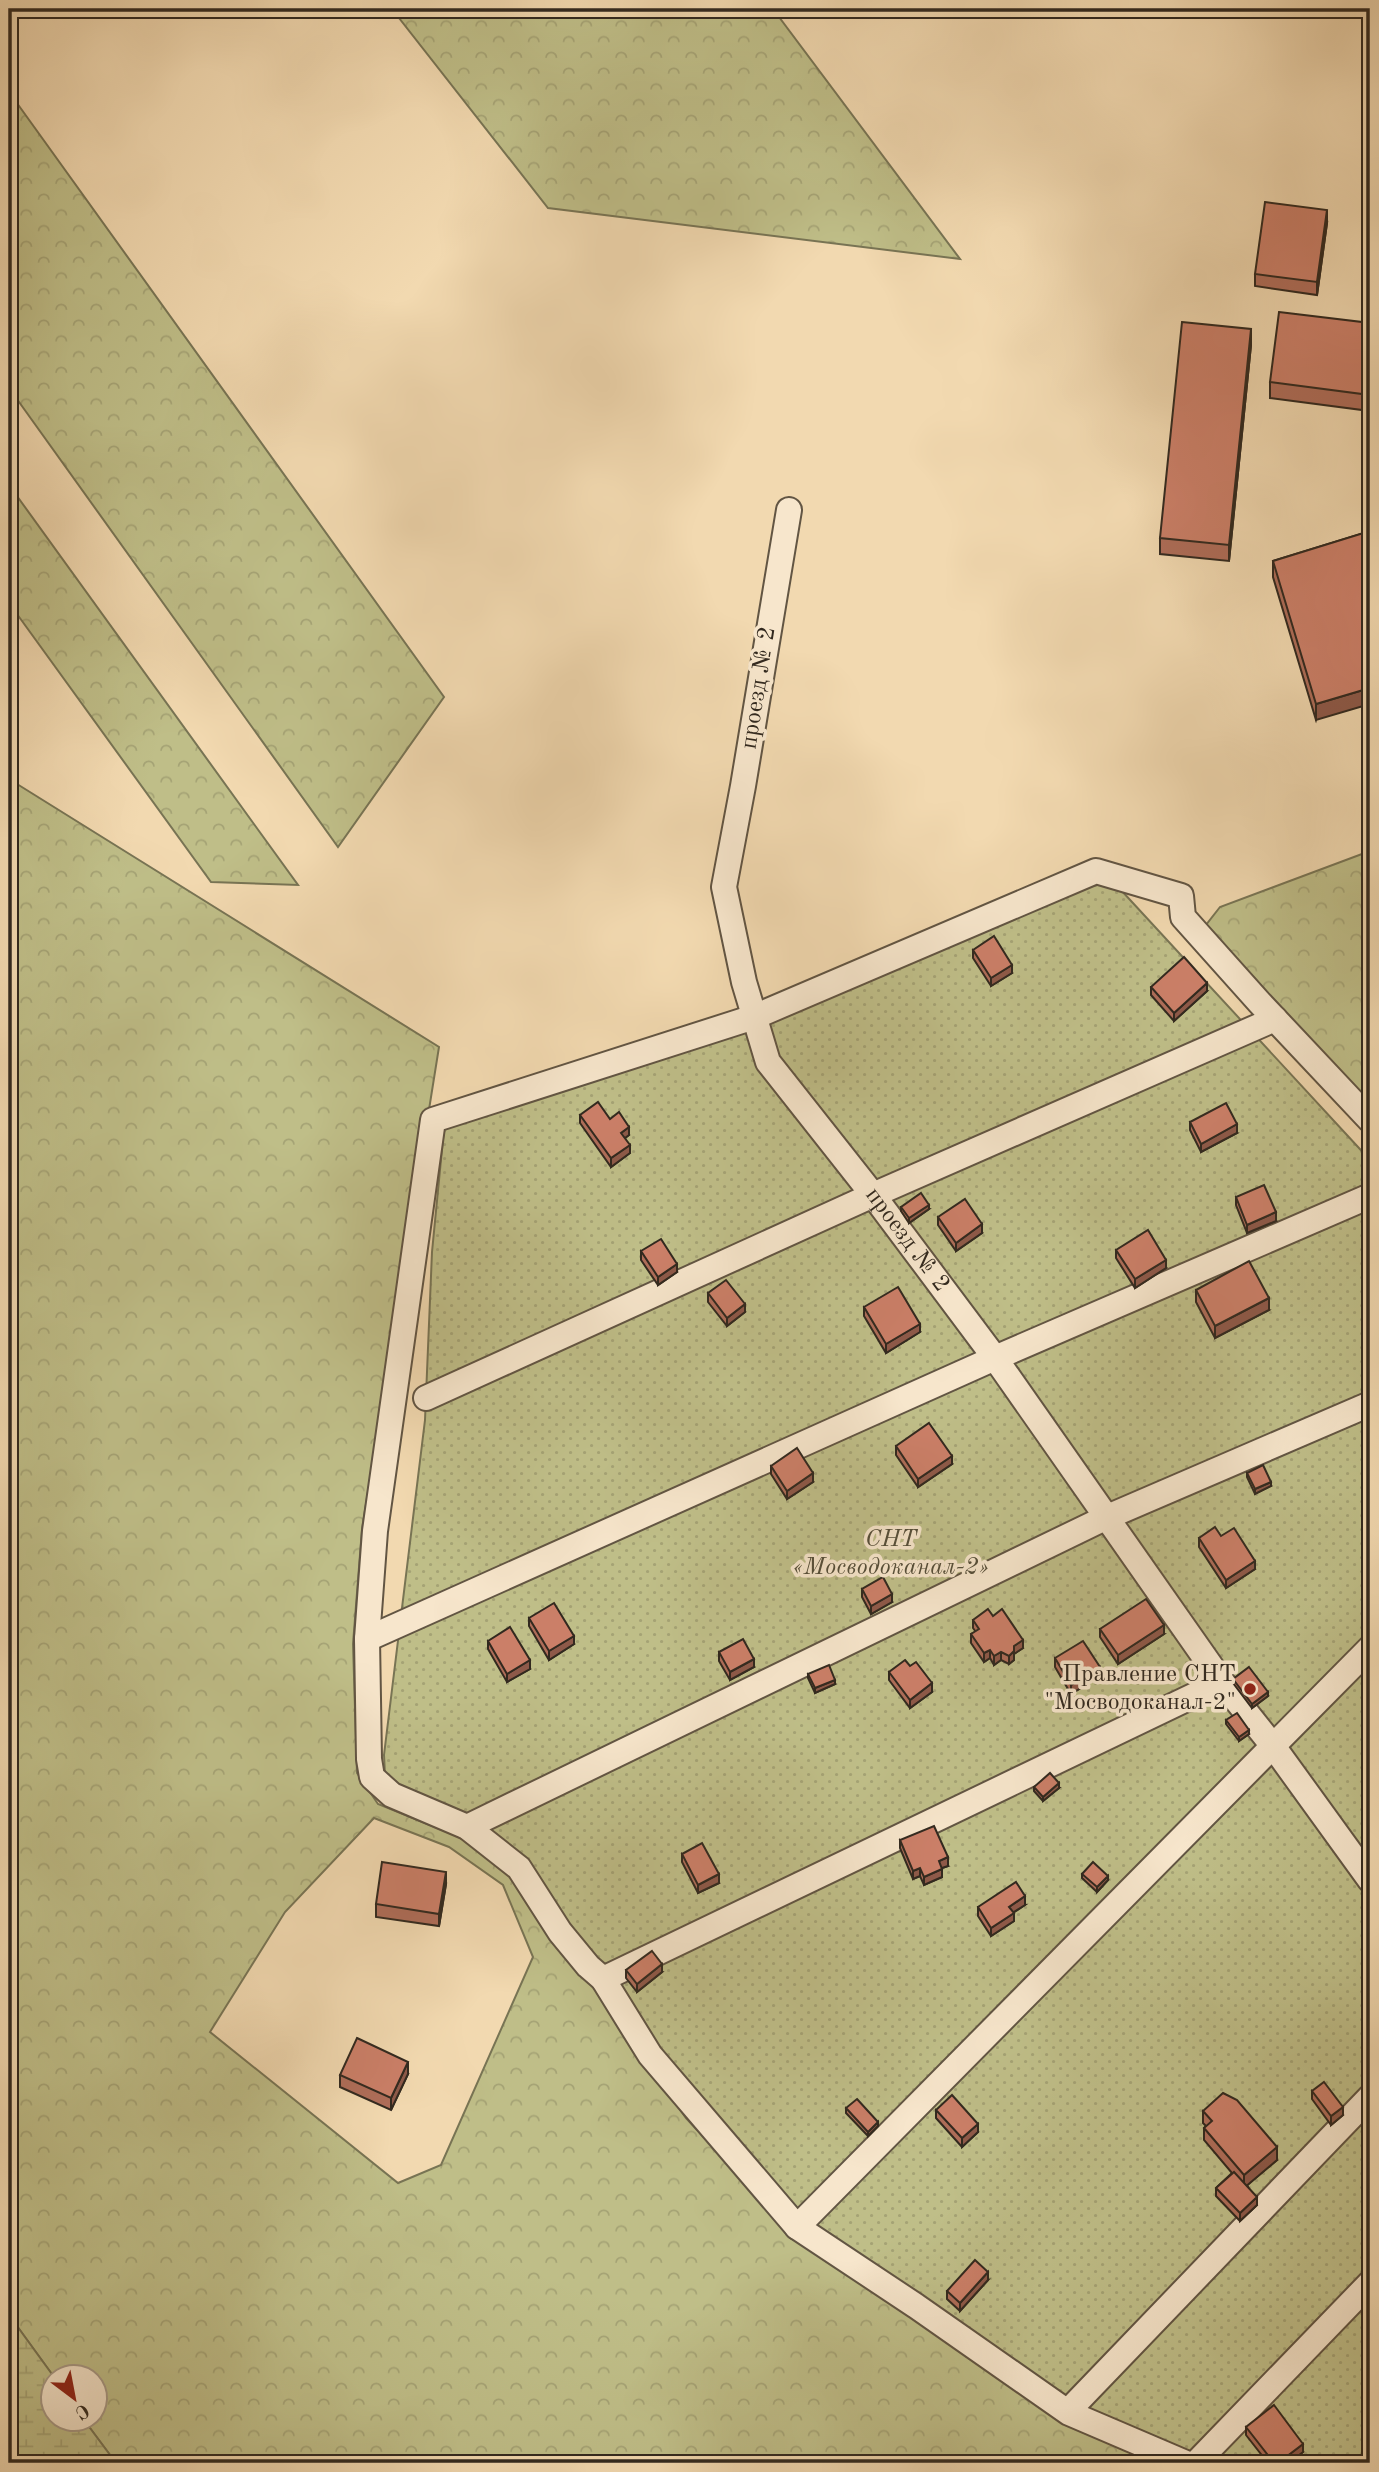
<svg xmlns="http://www.w3.org/2000/svg" width="1379" height="2472" viewBox="0 0 1379 2472" font-family="'Old Standard TT',serif">
<style>
.forest{fill:url(#forest-crowns);stroke:#787454;stroke-width:2;fill-rule:evenodd}
.wetland{fill:url(#wetland-marsh);stroke:#787454;stroke-width:2}
.park{fill:url(#park-dots);stroke:#787454;stroke-width:2}
.lines{fill:none;stroke-linecap:round;stroke-linejoin:round}
.minor-casing{stroke:#625543;stroke-width:28}
.minor{stroke:#f7e6cc;stroke-width:24}
.wall{fill:#af6d59;stroke:#32291f;stroke-width:2}
.shaded-wall{fill:#8e5949;stroke:#32291f;stroke-width:2}
.building{fill:#cb7f68;stroke:#32291f;stroke-width:2}
.poi-dot{fill:#8f2418;stroke:#f7e6cc;stroke-width:2.5}
.labels{text-anchor:middle;dominant-baseline:central;stroke-width:7;stroke-linejoin:round;paint-order:stroke}
.street-label{font-size:24px;fill:#32291f;stroke:#f7e6cc}
.park-label{font-size:24px;font-style:italic;fill:#554e39;stroke:#f7e6cc}
.poi-label{font-size:24px;fill:#32291f;stroke:#f7e6cc;text-anchor:end}
</style>
<defs>
<pattern id="forest-crowns" width="20" height="18" patternUnits="userSpaceOnUse" patternTransform="scale(1.75)"><rect width="20" height="18" fill="#bfbe88"/><path d="M2 6a3 3 0 1 1 6 0M12 15a3 3 0 1 1 6 0" fill="none" stroke="#a5a375"/></pattern>
<pattern id="wetland-marsh" width="20" height="14" patternUnits="userSpaceOnUse" patternTransform="scale(1.75)"><rect width="20" height="14" fill="#bfbe88"/><path d="M1 5h8M5 5V1M11 12h8M15 12V8" fill="none" stroke="#a5a375"/></pattern>
<pattern id="park-dots" width="8" height="8" patternUnits="userSpaceOnUse" patternTransform="scale(1.75)"><rect width="8" height="8" fill="#bfbe88"/><path d="M2 2h.1M6 6h.1" fill="none" stroke="#a5a375" stroke-width="1.8" stroke-linecap="round"/></pattern>
</defs>
<rect width="100%" height="100%" fill="#f2d9b0"/>
<filter id="stains"><feTurbulence type="fractalNoise" baseFrequency=".00286" numOctaves="4"/><feColorMatrix values="0 0 0 0 .2 0 0 0 0 .09 0 0 0 0 .02 0 0 0 .5 -.17"/></filter>
<radialGradient id="worn" r=".72"><stop offset=".6" stop-color="#630" stop-opacity="0"/><stop offset="1" stop-color="#630" stop-opacity=".3"/></radialGradient>
<g class="forest">
<path d="M392 9H773L960 259 548 208Z"/>
<path d="M9 92 444 697 338 847 9 388Z"/>
<path d="M9 485 298 885 211 882 9 603Z"/>
<path d="M9 779 439 1047 362 1529 353 1644 357 1773 378 1804 457 1836 486 1851 514 1874 580 1973 599 1993 686 2118 793 2233 1158 2463H116L84 2420H94V2378L54 2377 9 2315ZM374 1818 449 1847 503 1885 533 1957 441 2165 398 2183 210 2032 285 1912Z"/>
<path d="M1370 851V1105L1206 925 1220 907Z"/>
</g>
<path class="wetland" d="M9 2315 54 2377 52 2420H84L116 2463H9Z"/>
<path class="park" d="M1091 883 1120 889 1370 1160V2463H1221L1096 2417 801 2224 658 2046 522 1862 396 1789 385 1775 384 1755 425 1420 432 1252 444 1129Z"/>
<g class="lines">
<defs>
<g id="minor">
<path id="s1" d="M789 510 743 786 724 887 744 982 768 1062 873 1195 995 1358 1222 1682 1273 1746 1370 1880"/>
<path d="M426 1398 873 1195 1275 1019"/>
<path d="M367 1639 995 1358 1370 1196"/>
<path d="M467 1827 1105 1518 1370 1404"/>
<path d="M603 1979 1222 1682"/>
<path d="M797 2227 1370 1648"/>
<path d="M1074 2405 1370 2097"/>
<path d="M1186 2463 1069 2413 916 2306 797 2227 650 2055 603 1979 588 1966 560 1932 519 1868 467 1827 392 1795 372 1777 369 1759 367 1639 375 1531 433 1120 754 1017 1096 871 1181 896 1183 917 1259 1002 1370 1120"/>
<path d="M1196 2463 1370 2283"/>
</g>
</defs>
<use href="#minor" class="minor-casing"/>
<use href="#minor" class="minor"/>
</g>
<g class="wall">
<path d="M1327 223 1317 295 1255 286V274Z"/>
<path d="M1370 323V411L1270 398V382Z"/>
<path d="M1251 345 1229 561 1160 554V538Z"/>
<path d="M1370 531 1316 720 1273 577V561Z"/>
<path d="M973 950 1012 973 991 986 973 958Z"/>
<path d="M1151 987 1207 991 1174 1021 1151 995Z"/>
<path d="M580 1115 610 1119 629 1135 625 1138 630 1153 611 1167 580 1123Z"/>
<path d="M1190 1122 1237 1133 1201 1152 1190 1130Z"/>
<path d="M1236 1197 1276 1221 1247 1233 1236 1205Z"/>
<path d="M901 1207 929 1209 909 1223 901 1211Z"/>
<path d="M938 1217 982 1233 956 1251 938 1225Z"/>
<path d="M1116 1250 1166 1268 1135 1288 1116 1258Z"/>
<path d="M641 1251 677 1272 658 1285 641 1260Z"/>
<path d="M1196 1290 1269 1310 1215 1338 1196 1302Z"/>
<path d="M708 1293 745 1312 727 1326 708 1302Z"/>
<path d="M864 1307 920 1332 886 1353 864 1316Z"/>
<path d="M896 1446 952 1464 918 1487 896 1455Z"/>
<path d="M771 1466 813 1482 787 1499 771 1474Z"/>
<path d="M1247 1473 1271 1486 1255 1494 1247 1477Z"/>
<path d="M1221 1536 1255 1569 1226 1588 1199 1547V1538Z"/>
<path d="M862 1589 892 1602 871 1614 862 1597Z"/>
<path d="M993 1616 1023 1648 1014 1654V1660L1009 1664 1001 1660 994 1665 990 1658 984 1662 971 1643V1634L976 1632 973 1628V1620Z"/>
<path d="M529 1618 574 1644 549 1660 529 1626Z"/>
<path d="M1100 1629 1164 1634 1118 1664 1100 1637Z"/>
<path d="M488 1641 530 1669 507 1682 488 1649Z"/>
<path d="M719 1652 754 1667 730 1680 719 1661Z"/>
<path d="M1055 1658 1100 1676 1071 1694 1055 1667Z"/>
<path d="M889 1672 932 1692 910 1708 889 1680Z"/>
<path d="M808 1674 835 1684 815 1693 808 1678Z"/>
<path d="M1233 1679 1268 1696 1252 1708 1233 1683Z"/>
<path d="M1226 1720 1249 1734 1239 1741 1226 1724Z"/>
<path d="M1034 1787 1059 1788 1043 1801 1034 1791Z"/>
<path d="M900 1840 948 1866 942 1868V1877L924 1885 920 1876 913 1879 900 1848Z"/>
<path d="M682 1854 719 1883 698 1893 682 1862Z"/>
<path d="M1082 1874 1108 1880 1097 1892 1082 1878Z"/>
<path d="M446 1884 439 1926 376 1917V1904Z"/>
<path d="M1025 1905 1013 1913 1014 1921 991 1936 978 1916V1907Z"/>
<path d="M626 1970 662 1972 637 1992 626 1978Z"/>
<path d="M408 2074 391 2110 340 2087V2075Z"/>
<path d="M1312 2091 1343 2115 1331 2125 1312 2099Z"/>
<path d="M846 2108 878 2126 868 2136 846 2113Z"/>
<path d="M936 2110 978 2132 962 2147 936 2118Z"/>
<path d="M1203 2111 1277 2160 1247 2185 1257 2205 1240 2221 1216 2196V2188L1232 2173 1204 2140V2128L1206 2126 1203 2123Z"/>
<path d="M988 2280 960 2311 947 2299V2291Z"/>
<path d="M1246 2427 1303 2452 1289 2463H1268L1246 2435Z"/>
</g>
<g class="shaded-wall">
<path d="M1327 210V223L1317 295V282Z"/>
<path d="M1251 329V345L1229 561V545Z"/>
<path d="M1370 688V704L1316 720V704Z"/>
<path d="M1012 965V973L991 986V978Z"/>
<path d="M1207 983V991L1174 1021V1013Z"/>
<path d="M1237 1124V1133L1201 1152V1144Z"/>
<path d="M629 1127V1135L621 1141V1133Z"/>
<path d="M630 1145V1153L611 1167V1158Z"/>
<path d="M929 1205V1209L909 1223V1218Z"/>
<path d="M1276 1212V1221L1247 1233V1225Z"/>
<path d="M982 1224V1233L956 1251V1243Z"/>
<path d="M1166 1260V1268L1135 1288V1279Z"/>
<path d="M677 1264V1272L658 1285V1277Z"/>
<path d="M1269 1298V1310L1215 1338V1326Z"/>
<path d="M745 1304V1312L727 1326V1318Z"/>
<path d="M920 1324V1332L886 1353V1344Z"/>
<path d="M952 1456V1464L918 1487V1479Z"/>
<path d="M813 1473V1482L787 1499V1491Z"/>
<path d="M1271 1482V1486L1255 1494V1489Z"/>
<path d="M1255 1561V1569L1226 1588V1580Z"/>
<path d="M892 1594V1602L871 1614V1606Z"/>
<path d="M1164 1625V1634L1118 1664V1655Z"/>
<path d="M574 1636V1644L549 1660V1651Z"/>
<path d="M1023 1640V1648L1014 1654V1646Z"/>
<path d="M990 1650V1658L984 1662V1653Z"/>
<path d="M1014 1651V1660L1009 1664V1656Z"/>
<path d="M1001 1652V1660L994 1665V1656Z"/>
<path d="M754 1659V1667L730 1680V1672Z"/>
<path d="M530 1660V1669L507 1682V1674Z"/>
<path d="M1100 1667V1676L1071 1694V1685Z"/>
<path d="M835 1680V1684L815 1693V1688Z"/>
<path d="M932 1683V1692L910 1708V1700Z"/>
<path d="M1268 1692V1696L1252 1708V1704Z"/>
<path d="M1249 1730V1734L1239 1741V1737Z"/>
<path d="M1059 1783V1788L1043 1801V1797Z"/>
<path d="M948 1857V1866L939 1869V1861Z"/>
<path d="M920 1868V1876L913 1879V1871Z"/>
<path d="M942 1869V1877L924 1885V1877Z"/>
<path d="M446 1872V1884L439 1926V1914Z"/>
<path d="M719 1874V1883L698 1893V1885Z"/>
<path d="M1108 1876V1880L1097 1892V1887Z"/>
<path d="M1025 1896V1905L1009 1915V1907Z"/>
<path d="M1014 1913V1921L991 1936V1928Z"/>
<path d="M662 1964V1972L637 1992V1984Z"/>
<path d="M408 2062V2074L391 2110V2098Z"/>
<path d="M1343 2107V2115L1331 2125V2116Z"/>
<path d="M878 2122V2126L868 2136V2132Z"/>
<path d="M978 2124V2132L962 2147V2138Z"/>
<path d="M1277 2147V2160L1244 2188V2175Z"/>
<path d="M1257 2197V2205L1240 2221V2213Z"/>
<path d="M988 2272V2280L960 2311V2303Z"/>
<path d="M1303 2444V2452L1289 2463H1278Z"/>
</g>
<g class="building">
<path d="M1265 202 1327 210 1317 282 1255 274Z"/>
<path d="M1279 312 1370 323V395L1270 382Z"/>
<path d="M1182 322 1251 329 1229 545 1160 538Z"/>
<path d="M1370 531V688L1316 704 1273 561Z"/>
<path d="M994 936 1012 965 991 978 973 950Z"/>
<path d="M1184 957 1207 983 1174 1013 1151 987Z"/>
<path d="M598 1102 610 1119 619 1112 629 1127 621 1133 630 1145 611 1158 580 1115Z"/>
<path d="M1226 1103 1237 1124 1201 1144 1190 1122Z"/>
<path d="M1264 1185 1276 1212 1247 1225 1236 1197Z"/>
<path d="M921 1193 929 1205 909 1218 901 1207Z"/>
<path d="M965 1199 982 1224 956 1243 938 1217Z"/>
<path d="M1148 1230 1166 1260 1135 1279 1116 1250Z"/>
<path d="M661 1239 677 1264 658 1277 641 1251Z"/>
<path d="M1249 1261 1269 1298 1215 1326 1196 1290Z"/>
<path d="M726 1280 745 1304 727 1318 708 1293Z"/>
<path d="M898 1287 920 1324 886 1344 864 1307Z"/>
<path d="M929 1423 952 1456 918 1479 896 1446Z"/>
<path d="M797 1448 813 1473 787 1491 771 1466Z"/>
<path d="M1263 1465 1271 1482 1255 1489 1247 1473Z"/>
<path d="M1215 1527 1221 1536 1234 1528 1255 1561 1226 1580 1199 1538Z"/>
<path d="M883 1577 892 1594 871 1606 862 1589Z"/>
<path d="M1146 1599 1164 1625 1118 1655 1100 1629Z"/>
<path d="M554 1603 574 1636 549 1651 529 1618Z"/>
<path d="M988 1609 993 1616 1002 1609 1023 1640 1014 1646V1651L1009 1656 1001 1652 994 1656 990 1650 984 1653 971 1634 979 1629 973 1620Z"/>
<path d="M510 1627 530 1660 507 1674 488 1641Z"/>
<path d="M743 1639 754 1659 730 1672 719 1652Z"/>
<path d="M1083 1641 1100 1667 1071 1685 1055 1658Z"/>
<path d="M905 1660 910 1666 916 1662 932 1683 910 1700 889 1672Z"/>
<path d="M829 1665 835 1680 815 1688 808 1674Z"/>
<path d="M1249 1667 1268 1692 1252 1704 1233 1679Z"/>
<path d="M1237 1713 1249 1730 1239 1737 1226 1720Z"/>
<path d="M1050 1773 1059 1783 1043 1797 1034 1787Z"/>
<path d="M934 1826 948 1857 939 1861 942 1869 924 1877 920 1868 913 1871 900 1840Z"/>
<path d="M702 1843 719 1874 698 1885 682 1854Z"/>
<path d="M382 1862 446 1872 439 1914 376 1904Z"/>
<path d="M1093 1862 1108 1876 1097 1887 1082 1874Z"/>
<path d="M1016 1882 1025 1896 1009 1907 1014 1913 991 1928 978 1907Z"/>
<path d="M652 1951 662 1964 637 1984 626 1970Z"/>
<path d="M357 2038 408 2062 391 2098 340 2075Z"/>
<path d="M1324 2082 1343 2107 1331 2116 1312 2091Z"/>
<path d="M1223 2093 1237 2100 1277 2147 1244 2175 1204 2128 1212 2121 1203 2111Z"/>
<path d="M952 2095 978 2124 962 2138 936 2110Z"/>
<path d="M857 2099 878 2122 868 2132 846 2108Z"/>
<path d="M1234 2172 1257 2197 1240 2213 1216 2188Z"/>
<path d="M975 2260 988 2272 960 2303 947 2291Z"/>
<path d="M1274 2405 1303 2444 1278 2463H1274L1246 2427Z"/>
</g>
<circle class="poi-dot" cx="1250" cy="1689" r="7"/>
<g class="labels">
<g class="street-label">
<text transform="translate(759 688) rotate(-81)">проезд № 2</text>
<text stroke="none"><textPath href="#s1" startOffset="789">проезд № 2</textPath></text>
</g>
<g class="park-label">
<text x="891" y="1540">СНТ<tspan x="891" dy="28">«Мосводоканал-2»</tspan></text>
</g>
<g class="poi-label">
<text x="1236" y="1675">Правление СНТ<tspan x="1236" dy="28">"Мосводоканал-2"</tspan></text>
</g>
</g>
<rect width="1379" height="2472" fill="none" stroke="#f2d9b0" stroke-width="35"/>
<rect x="10" y="10" width="1358" height="2451" fill="none" stroke="#32291f" stroke-width="3.5"/>
<rect x="18" y="18" width="1344" height="2437" fill="none" stroke="#32291f" stroke-width="2"/>
<g transform="translate(74 2398) rotate(148)"><circle r="33" fill="#f7e6cc" stroke="#a89a87" stroke-width="2"/>
<path d="M0-5L12 26L0 18L-12 26Z" fill="#8f2418"/>
<text y="-10" font-size="19" font-weight="bold" text-anchor="middle" fill="#32291f">С</text>
</g>
<rect width="100%" height="100%" filter="url(#stains)"/>
<rect width="100%" height="100%" fill="url(#worn)"/>
</svg>
